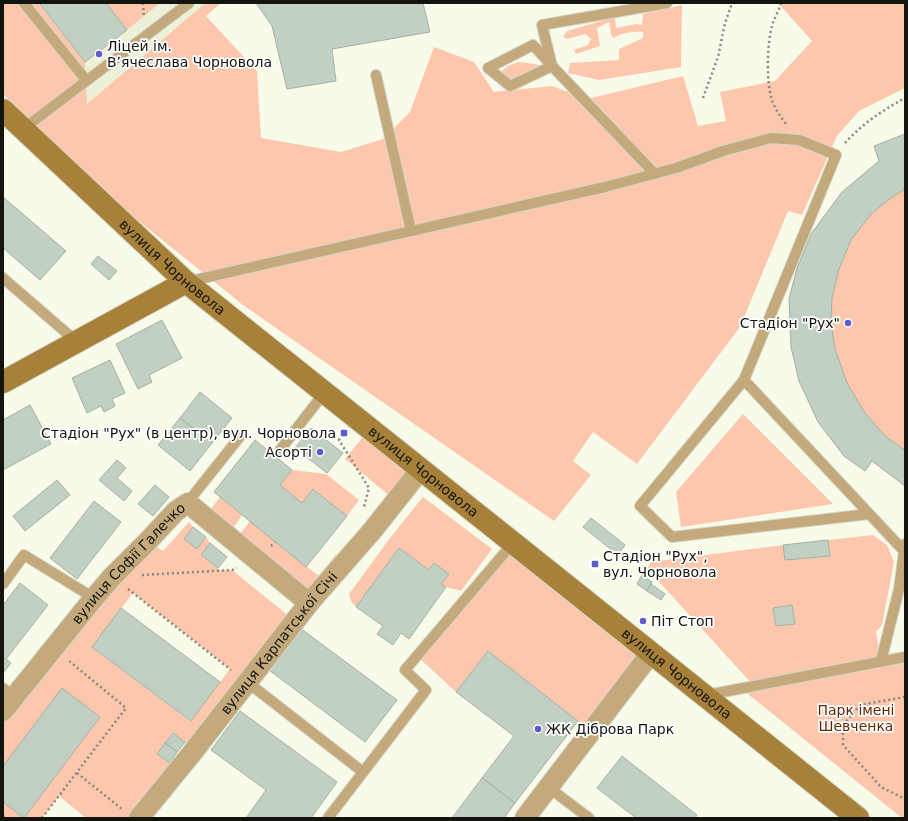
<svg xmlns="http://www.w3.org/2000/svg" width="908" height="821" viewBox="0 0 908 821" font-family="'DejaVu Sans',sans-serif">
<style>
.built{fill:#edf1d8}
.green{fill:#fdc7ad;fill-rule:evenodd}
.building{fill:#c2d0c3;stroke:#a3b1a4}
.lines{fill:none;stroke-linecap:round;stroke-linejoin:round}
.lane-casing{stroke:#d3d6c6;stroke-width:12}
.street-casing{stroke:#d3d6c6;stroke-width:22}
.secondary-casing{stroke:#d3d6c6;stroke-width:24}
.path{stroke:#86887c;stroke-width:2.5;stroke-dasharray:2 3;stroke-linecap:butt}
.lane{stroke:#c3a97c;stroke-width:10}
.street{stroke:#c3a97c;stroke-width:20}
.secondary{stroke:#a78139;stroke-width:22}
.poi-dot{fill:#6059d2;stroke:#fff;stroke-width:1.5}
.labels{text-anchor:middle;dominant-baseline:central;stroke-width:3.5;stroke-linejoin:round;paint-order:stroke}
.poi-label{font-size:14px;fill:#13140e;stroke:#fff;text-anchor:start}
.street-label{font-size:14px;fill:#13140e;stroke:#fff}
.park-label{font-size:14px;fill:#622803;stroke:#fff}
</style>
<rect width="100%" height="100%" fill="#f8fbe9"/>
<path class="built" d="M7 3H217L86 105Z"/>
<g class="green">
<path d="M3 3H38L85 62 87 104 203 5 206 3H221L206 16 257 71 261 138 341 152 383 139 410 112 434 47 474 62 494 92 552 86 587 99 683 76 698 126 726 121 720 92 775 81 812 41 778 3H905V88L859 111 837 136 802 215 788 211 740 327 637 464 593 432 573 461 591 475 554 521 243 305 104 193 3 94Z"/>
<path d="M106 3H160L127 30Z"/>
<path d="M682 5 681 67 599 80 568 73 570 63 619 60V49L643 38V32C632 31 622 33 613 38L611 34 609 22 597 28 600 46 576 54 574 50 588 45 591 39 585 34 567 39 563 37 567 31 615 17 616 28 636 24 642 25 643 14Z"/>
<path d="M518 62 535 64 542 66 526 76 510 79 499 73 508 66Z"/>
<path d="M905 134V486L872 461 865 471 844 456 818 422 799 381 791 347 789 299 797 268 811 234 842 192 879 161 874 146Z"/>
<path d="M743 414 833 504 681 527 676 492Z"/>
<path d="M366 433 417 474 396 501 345 459Z"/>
<path d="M292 470 326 474 359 500 347 516 314 489 302 503 280 485Z"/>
<path d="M220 497 242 515 234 527 211 509Z"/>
<path d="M423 497 492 549 461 591 446 587 441 584 449 574 434 563 429 570 399 548 356 607 351 601 349 594 390 538Z"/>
<path d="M250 521 319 576 336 554 346 562 309 603 234 542Z"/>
<path d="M189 522 193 527 184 539 197 549 206 537 210 543 201 555 220 570H232L295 621 195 749 172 733 157 754 170 763 177 771 139 818H86L59 796 42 818H6L3 816V711L148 541 163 551ZM133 593 230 669 190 721 92 647Z"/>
<path d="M873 535 887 545 894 562 882 625 876 632 881 661 754 686 652 574H644L651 562 783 545 786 560 830 556 828 540Z"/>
<path d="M506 550 646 659 591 731 488 651 456 692 417 656Z"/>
<path d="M905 660V818H902L743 690Z"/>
</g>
<g class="building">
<path d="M39 3H106L127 30 85 62Z"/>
<path d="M256 3H423L430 32 332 49 336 81 287 89 272 26Z"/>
<path d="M905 134V189L891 198 871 214 851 240 839 269 832 298 831 323 835 349 847 383 865 413 886 437 905 450V486L872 461 865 471 844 456 818 422 799 381 791 347 789 299 797 268 811 234 842 192 879 161 874 146Z"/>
<path d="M3 197 66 251 40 280 3 248Z"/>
<path d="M98 256 117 271 109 280 91 264Z"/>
<path d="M162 320 182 358 149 375 152 382 138 389 116 344Z"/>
<path d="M110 360 125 393 112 399 115 406 104 412 101 406 87 413 72 378Z"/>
<path d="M200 392 232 418 212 443 180 418Z"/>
<path d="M30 405 51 444 3 470V420Z"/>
<path d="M180 418 212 443 190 471 158 445Z"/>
<path d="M311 428 343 453 327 473 295 448Z"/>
<path d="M255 440 292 470 280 485 302 503 313 489 347 516 306 567 214 492Z"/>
<path d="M117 460 126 468 117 478 132 491 124 501 99 480Z"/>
<path d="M57 480 70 495 25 531 13 516Z"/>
<path d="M155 485 169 497 153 516 138 504Z"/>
<path d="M94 501 121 522 77 579 50 558Z"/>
<path d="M591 518 625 545 618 555 583 527Z"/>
<path d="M193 527 206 537 197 549 184 539Z"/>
<path d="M828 540 830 556 785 560 783 545Z"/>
<path d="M210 543 227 557 218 568 201 555Z"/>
<path d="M399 548 429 570 434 563 449 574 441 584 446 587 409 639 401 633 393 645 377 634 383 626 356 607Z"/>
<path d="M642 575 652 582 647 591 637 584Z"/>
<path d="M20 583 48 605 6 659 11 663 3 673V605Z"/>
<path d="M651 584 665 594 661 600 647 591Z"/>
<path d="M792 605 795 624 776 626 773 608Z"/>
<path d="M121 608 220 682 191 721 92 647Z"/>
<path d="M300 628 397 700 365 742 269 670Z"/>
<path d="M488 651 578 721 515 803 482 778 514 736 456 692Z"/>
<path d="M62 688 100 717 24 818 3 802V766Z"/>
<path d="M240 711 337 782 311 818H246L266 790 211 750Z"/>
<path d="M173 733 185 742 177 752 165 743Z"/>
<path d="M165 743 177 752 170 763 157 754Z"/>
<path d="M622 756 697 815 695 818H636L597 788Z"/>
<path d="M482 778 515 803 504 818H452Z"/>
</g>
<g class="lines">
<defs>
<g id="lane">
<path d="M24 3 86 80"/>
<path d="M376 75 411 231"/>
<path d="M23 129 189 3"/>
<path d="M655 174 552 66 510 86 488 68 533 45 552 66 542 25 667 3"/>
<path d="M3 278 77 342"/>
<path d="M186 282 605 187 676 168 723 151 771 138 799 140 836 155 744 380 904 551"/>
<path d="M744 380 640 506 672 537 869 514"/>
<path d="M280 450 324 393"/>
<path d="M188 503 195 493 242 434"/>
<path d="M3 584 24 555 94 598"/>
<path d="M881 661 899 589 905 544"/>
<path d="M247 682 363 772"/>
<path d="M3 688 15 697"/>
<path d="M707 695 905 657"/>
<path d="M548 787 589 818"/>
<path d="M328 818 426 690 405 670 513 543"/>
</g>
<g id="street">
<path id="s1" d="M3 711 94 598 112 577 148 541 176 511 188 503 309 603"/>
<path id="s2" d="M139 818 192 753 309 603 372 531 421 469"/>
<path d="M525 818 651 653"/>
</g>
<g id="secondary">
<path id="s3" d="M3 110 186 282 858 818"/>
<path d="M3 382 186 282"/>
</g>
</defs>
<use href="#lane" class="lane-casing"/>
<use href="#street" class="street-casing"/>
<use href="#secondary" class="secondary-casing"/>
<g class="path">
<path d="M143 3 144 18"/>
<path d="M781 3C779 11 774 18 772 26 767 43 766 83 772 100 775 109 780 116 786 124"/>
<path d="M703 98 718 57 725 23 732 3"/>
<path d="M845 143C862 124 883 110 905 98"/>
<path d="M343 435 339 440 369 488 364 507"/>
<path d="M271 546 275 542"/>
<path d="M142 575 232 570 237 568"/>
<path d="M128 589 231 670"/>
<path d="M905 697 860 705 843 725V745L881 787 905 799"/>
<path d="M77 773 122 809"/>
<path d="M3 816 6 818"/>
<path d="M42 818 126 708 68 660"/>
</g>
<use href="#lane" class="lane"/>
<use href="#street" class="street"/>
<use href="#secondary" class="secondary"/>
</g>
<g class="poi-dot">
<circle cx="99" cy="54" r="4"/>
<circle cx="848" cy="323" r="4"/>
<rect x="340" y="429" width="8" height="8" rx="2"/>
<circle cx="320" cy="452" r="4"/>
<rect x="591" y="560" width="8" height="8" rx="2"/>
<circle cx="643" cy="621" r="4"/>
<circle cx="538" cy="729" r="4"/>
</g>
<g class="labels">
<g class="poi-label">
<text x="107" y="46">Ліцей ім.<tspan x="107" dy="16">Вʼячеслава Чорновола</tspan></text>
<text x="840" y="323" text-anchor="end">Стадіон "Рух"</text>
<text x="336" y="433" text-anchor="end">Стадіон "Рух" (в центр), вул. Чорновола</text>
<text x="312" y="452" text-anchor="end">Асорті</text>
<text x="603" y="556">Стадіон "Рух",<tspan x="603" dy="16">вул. Чорновола</tspan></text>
<text x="651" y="621">Піт Стоп</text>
<text x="546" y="729">ЖК Діброва Парк</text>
</g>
<g class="street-label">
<text stroke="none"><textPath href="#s3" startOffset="231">вулиця Чорновола</textPath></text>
<text stroke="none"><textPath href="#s3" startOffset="555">вулиця Чорновола</textPath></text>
<text stroke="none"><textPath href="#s1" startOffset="194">вулиця Софії Галечко</textPath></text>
<text stroke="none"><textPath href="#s2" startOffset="224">вулиця Карпатської Січі</textPath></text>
<text stroke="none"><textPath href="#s3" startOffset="879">вулиця Чорновола</textPath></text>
</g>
<g class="park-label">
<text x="856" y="710">Парк імені<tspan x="856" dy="16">Шевченка</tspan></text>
</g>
</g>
<rect width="908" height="821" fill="none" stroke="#13140e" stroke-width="8"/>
</svg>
